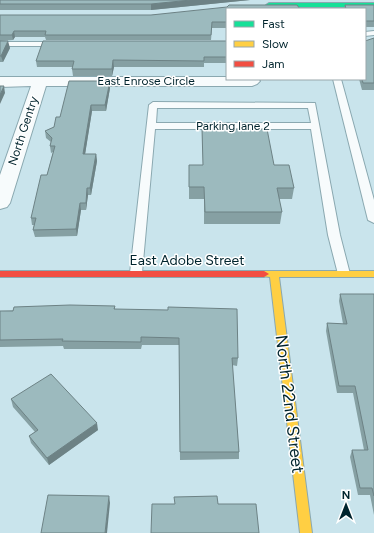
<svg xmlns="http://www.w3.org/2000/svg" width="374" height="533" viewBox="0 0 374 533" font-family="Figtree,sans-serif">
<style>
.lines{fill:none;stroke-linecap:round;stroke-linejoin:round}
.lane-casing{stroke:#8aa8b0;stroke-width:2}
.street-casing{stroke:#8aa8b0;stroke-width:2}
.fast-casing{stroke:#8aa8b0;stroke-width:2}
.slow-casing{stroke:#8aa8b0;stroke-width:2}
.jam-casing{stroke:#8aa8b0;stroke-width:2}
.lane{fill:#f7fbfc;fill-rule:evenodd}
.street{fill:#f7fbfc;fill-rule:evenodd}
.fast{fill:#16e098;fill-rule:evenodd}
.slow{fill:#ffcf43;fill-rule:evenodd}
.jam{fill:#f24e42;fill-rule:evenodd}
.wall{fill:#86a0a3}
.shaded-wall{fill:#6d8285}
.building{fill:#9cbabe;stroke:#6d8285}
.labels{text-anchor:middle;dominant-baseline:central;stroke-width:3;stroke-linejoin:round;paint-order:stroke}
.far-street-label{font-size:12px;fill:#00242d;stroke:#fff}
.street-label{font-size:14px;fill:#00242d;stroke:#fff}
.near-street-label{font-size:17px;fill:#00242d;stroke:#fff}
</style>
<rect width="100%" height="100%" fill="#c9e4ec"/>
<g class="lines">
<defs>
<g id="lane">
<path d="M374 31V35L365 36V32Z"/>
<path d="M0 42H58L62 44 58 46H0Z"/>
<path d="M333 79H341L374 200V223L368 220Z"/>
<path d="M153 102 315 103 340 235 350 274 348 277H340L338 274 328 235 311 129H155L142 273 140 276H132L130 273 149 105ZM157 108H308L311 123H156Z"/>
</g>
<path id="street" d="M0 77H227V79H258L260 81 257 84 252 86H46L10 203 7 207 0 209V175L31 86 0 87Z"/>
<path id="fast" d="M374 3V7H269L266 5 269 3Z"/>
<path id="slow" d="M264 271H374V277H279L312 533H300L270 277 261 276 259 274Z"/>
<path id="jam" d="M0 271H264L269 274 264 277H0Z"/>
</defs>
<use href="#lane" class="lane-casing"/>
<use href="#street" class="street-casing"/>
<use href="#fast" class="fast-casing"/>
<use href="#slow" class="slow-casing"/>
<use href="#jam" class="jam-casing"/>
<use href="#lane" class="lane"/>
<use href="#street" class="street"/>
<use href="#fast" class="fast"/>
<use href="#slow" class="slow"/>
<use href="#jam" class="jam"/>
</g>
<g class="wall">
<path d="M0 0H250L151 10H0Z"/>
<path d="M345 5H374V27H365V9H344Z"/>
<path d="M227 9V28H212L211 40H46L45 37H15L13 40 0 41V15H151Z"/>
<path d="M374 38V90H362L359 79H365Z"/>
<path d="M0 41 10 48 3 62H0Z"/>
<path d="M227 41V63H204V67H114L112 76H73L72 69 73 67H37L36 61Z"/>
<path d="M110 88 106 111H92L85 154H96L97 161 91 195H88L86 210H81L77 236 35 237 33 230 34 225H32L31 218 47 175 53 152 51 153 50 146 51 142 46 138 45 131 54 127 60 117Z"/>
<path d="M202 129 274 165 294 188 292 199H279L282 212 280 224H204V199H189V165H203Z"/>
<path d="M340 294H374V515L370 495H358L350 457 352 450H364L353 393H337L326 331 327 323 343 324 339 301Z"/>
<path d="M115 306V309L238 358 237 366 232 365 239 452V459L180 460 179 345H142L141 349H64L63 346 0 347V311Z"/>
<path d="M11 399 98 430 49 465 31 443 29 436 35 432 13 407Z"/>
</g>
<g class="shaded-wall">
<path d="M191 0H250L151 10V4Z"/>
<path d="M14 31 15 37 13 40 12 35Z"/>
<path d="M8 41 10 48 3 62 1 56Z"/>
<path d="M113 60 114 67 112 76V69Z"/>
<path d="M110 81V88L106 111 105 105Z"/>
<path d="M4 86 5 93 0 104V95Z"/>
<path d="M91 105 92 111 84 161 83 154Z"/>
<path d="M96 154 97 161 91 195 90 188Z"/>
<path d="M87 188 88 195 86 210V203Z"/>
<path d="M80 203 81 210 77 236 76 229Z"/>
<path d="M97 423 98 430 49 465 47 458Z"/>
<path d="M109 496 110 503 107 533H105Z"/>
</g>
<g class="building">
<path d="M0 0H191L151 4H0Z"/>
<path d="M229 5H297L300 9H227V22H212L211 35H45L46 31H14L12 35H0V15H151L227 7Z"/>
<path d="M345 5H374V21H365V9H346Z"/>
<path d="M374 38V83H363L362 79H365V41Z"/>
<path d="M0 41H8L1 56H0Z"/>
<path d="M43 41H227V57H204V61L113 60 112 69H72L74 61H36Z"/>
<path d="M69 81H110L105 105H91L83 154H96L90 188H87L86 203H80L76 229 33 230 36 218H31L37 192 41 175H47L55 146H50L52 138 45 131 54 127 56 117H60Z"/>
<path d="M0 86H4L0 95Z"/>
<path d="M202 129H267L274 165H289L294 188H277L282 212H205L204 187H189V165H203Z"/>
<path d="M340 294H374V496L372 488H360L352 450H368L355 386H339L327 323 347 324Z"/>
<path d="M70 305 115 306 114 309 168 310V307L237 309 238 358H232L239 452H180L179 338 141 337V342L62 341 63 339 0 340V311H13L14 307Z"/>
<path d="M51 374 97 423 47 458 29 436 38 430 11 399Z"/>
<path d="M48 495 109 496 105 533H41Z"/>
<path d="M217 496 218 504H256L259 533H151L152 504H175L174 497Z"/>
</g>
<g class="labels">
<g class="far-street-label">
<text x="146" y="81">East Enrose Circle</text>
<text x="233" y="126">Parking lane 2</text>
<text transform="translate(23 131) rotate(-72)">North Gentry</text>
</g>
<g class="street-label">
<text x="187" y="260">East Adobe Street</text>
</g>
<g class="near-street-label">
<text transform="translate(290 404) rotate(83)">North 22nd Street</text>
</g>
</g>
<rect x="226" y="8" width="140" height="72" fill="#ffffff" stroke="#99a7ab"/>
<rect x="234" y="21" width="20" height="6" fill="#16e098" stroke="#99a7ab"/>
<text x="262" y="28" font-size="12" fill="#00242d">Fast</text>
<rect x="234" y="41" width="20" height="6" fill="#ffcf43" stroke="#99a7ab"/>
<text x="262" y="48" font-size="12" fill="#00242d">Slow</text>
<rect x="234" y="61" width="20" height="6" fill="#f24e42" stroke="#99a7ab"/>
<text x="262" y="68" font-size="12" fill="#00242d">Jam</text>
<g transform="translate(346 505)" stroke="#ffffff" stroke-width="3" paint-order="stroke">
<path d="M0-3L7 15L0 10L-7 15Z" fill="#00242d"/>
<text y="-6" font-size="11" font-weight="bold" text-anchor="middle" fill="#00242d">N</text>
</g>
</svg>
